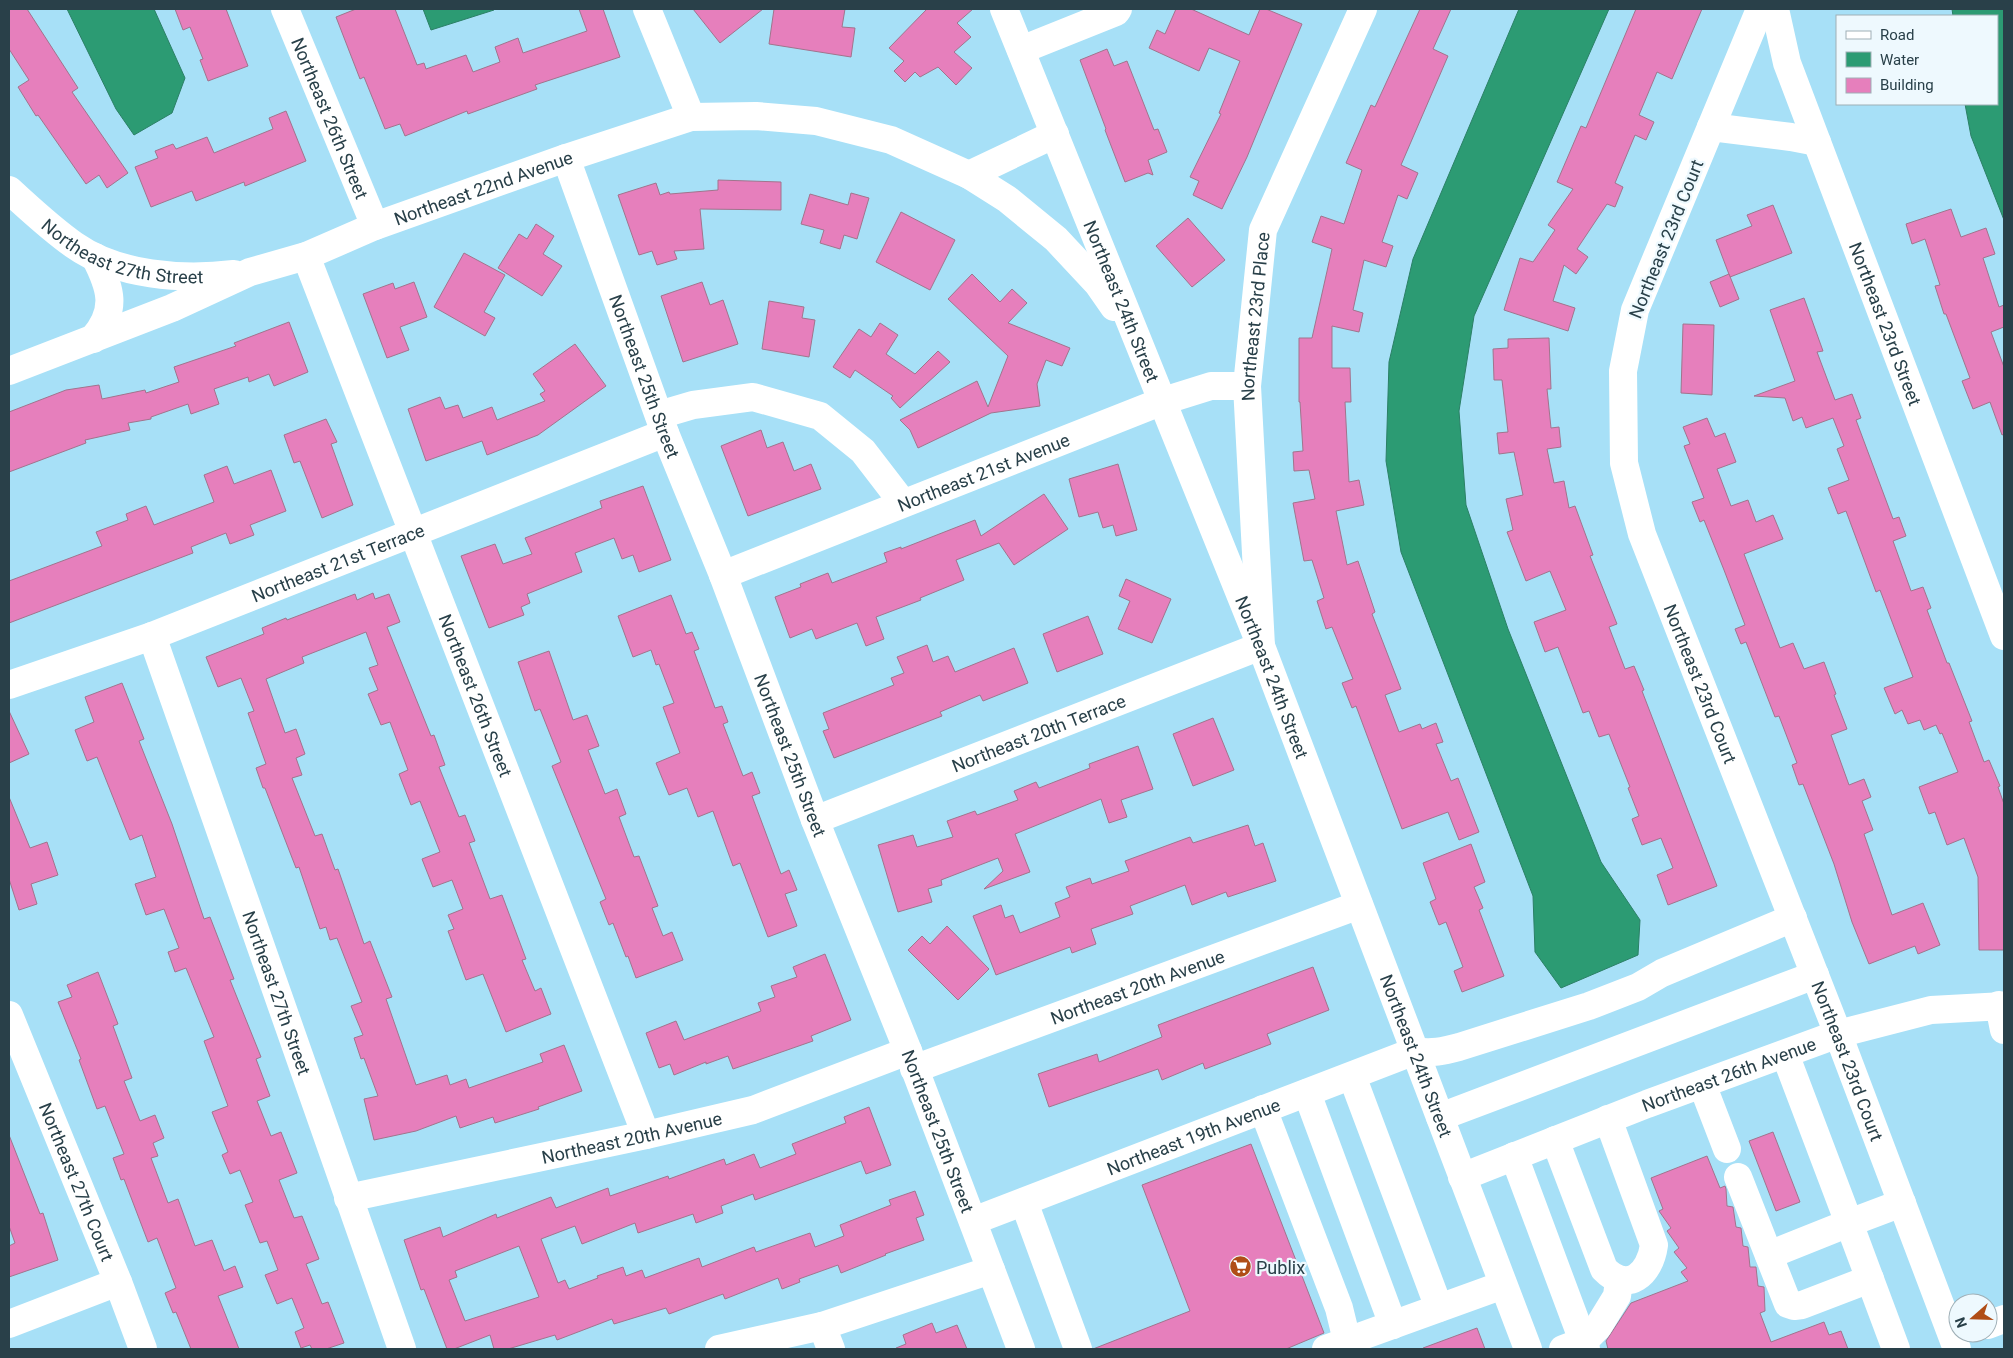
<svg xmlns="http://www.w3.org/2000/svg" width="2013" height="1358" viewBox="0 0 2013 1358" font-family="Roboto,sans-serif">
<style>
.water{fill:#2c9b73;stroke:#2b8066}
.building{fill:#e67fbc;stroke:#a1748d;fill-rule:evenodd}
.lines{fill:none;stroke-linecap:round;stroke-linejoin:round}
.minor{stroke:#fff;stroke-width:28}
.labels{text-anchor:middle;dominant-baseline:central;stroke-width:4.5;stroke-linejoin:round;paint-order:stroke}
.street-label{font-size:18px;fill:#294049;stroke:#eef9fe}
.poi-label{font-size:18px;fill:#294049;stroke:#eef9fe;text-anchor:start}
</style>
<rect width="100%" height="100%" fill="#a7e0f7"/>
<g class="water">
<path d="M67 9H154L185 78 172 113 134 135 116 109Z"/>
<path d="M423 9H494V10L431 30Z"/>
<path d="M1519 9H1609L1474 316 1459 411 1466 505 1508 629 1601 862 1640 920 1638 955 1561 988 1535 952 1533 896 1401 552 1386 461 1389 362 1413 259Z"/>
<path d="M1952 9H2004V220L1971 136 1965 104H1997V16H1953Z"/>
</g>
<g class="building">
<path d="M9 9H27L78 88 72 92 128 173 107 188 99 175 86 184 38 115 36 116 18 87 29 80 9 49Z"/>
<path d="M175 9H226L248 66 208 81 200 60 203 59 190 27 183 30Z"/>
<path d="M356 9H395L417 65 424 63 426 69 466 55 473 72 500 62 495 47 518 38 523 53 587 31 579 9H603L620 57 535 85 537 89 468 114 467 111 405 136 400 124 385 129 364 77 360 79 336 17Z"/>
<path d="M693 9H763L720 43Z"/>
<path d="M774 9H845L842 27 855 28 851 57 769 44Z"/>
<path d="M927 9H973L957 23 971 37 954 52 972 68 956 85 938 67 920 77 915 72 905 82 894 71 904 61 889 48Z"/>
<path d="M1176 9H1191L1249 35 1260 9H1266L1302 24 1247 157 1222 209 1193 195 1199 181 1190 177 1221 114 1219 113 1240 61 1209 48 1199 71 1149 48 1157 30 1165 34Z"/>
<path d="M1420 9H1451L1433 49 1448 56 1401 165 1418 173 1407 199 1398 195 1382 242 1393 246 1386 267 1364 260 1353 310 1363 313 1359 332 1332 326V368H1350L1351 402H1345L1349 482 1359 480 1364 505 1336 511 1347 565 1358 561 1375 612 1372 614 1401 689 1385 695 1399 732 1420 724 1422 729 1436 723 1443 742 1436 744 1451 781 1458 778 1479 832 1459 840 1448 812 1402 829 1356 706 1352 708 1342 683 1353 679 1332 627 1326 629 1317 601 1324 598 1312 560 1304 561 1293 503 1315 499 1309 470 1294 471 1293 452 1303 451 1300 402H1299V338H1312L1332 249 1312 242 1321 216 1344 224 1362 170 1346 163 1371 105 1375 107Z"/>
<path d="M1636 9H1702L1672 79 1657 72 1639 115 1654 122 1646 140 1635 135 1615 183 1623 187 1615 207 1607 204 1577 249 1588 257 1576 274 1564 265 1553 301 1575 308 1568 331 1504 310 1520 258 1533 262 1555 230 1548 225 1573 189 1557 182 1581 126 1586 128Z"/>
<path d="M1107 49 1114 66 1127 61 1154 130 1158 129 1167 152 1148 160 1153 175 1148 173 1125 182 1105 130 1106 129 1080 60Z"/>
<path d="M286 111 306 161 245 186 244 182 196 201 192 191 151 207 135 167 158 158 155 151 173 144 176 149 207 137 214 153 273 129 269 118Z"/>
<path d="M718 180 781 182V210L700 209 704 249 674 251 677 259 657 265 652 251 639 255 618 195 656 183 660 195 669 192 670 194 718 190Z"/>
<path d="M851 193 869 198 857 239 844 235 840 249 820 243 824 230 801 224 810 194 848 205Z"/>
<path d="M1773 205 1792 253 1730 277 1716 240 1752 226 1747 215Z"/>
<path d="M1951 209 1961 237 1986 228 1995 254 1983 258 1999 307 2004 305V327L1991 332 2004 367V434L2002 435 1990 402 1973 409 1962 381 1970 378 1946 314H1944L1935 286 1940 285 1925 239 1912 244 1906 224Z"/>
<path d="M901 212 955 240 930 290 876 262Z"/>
<path d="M1188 218 1225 260 1192 287 1156 246Z"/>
<path d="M536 224 554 236 543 254 562 266 542 296 498 268 519 234 527 239Z"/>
<path d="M464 253 505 275 484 312 495 318 485 336 434 307Z"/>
<path d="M972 274 1000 302 1012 289 1027 303 1008 323 1070 348 1062 366 1046 360 1037 384 1040 406 991 413 918 448 910 430 900 420 977 381 988 407 1008 356 948 299Z"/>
<path d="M1729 274 1739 299 1720 307 1710 282Z"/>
<path d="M414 282 427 317 400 327 409 350 387 358 363 294 393 283 395 289Z"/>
<path d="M702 282 710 305 723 300 738 344 683 362 661 296Z"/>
<path d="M1804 298 1823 351 1817 352 1835 400 1852 394 1861 418 1856 420 1893 519 1899 517 1906 536 1893 541 1911 591 1923 587 1931 608 1927 610 1947 663H1949L1972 721 1969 722 1984 762 1989 760 2000 786 1998 787 2004 804V950H1979L1978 877 1964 838 1947 845 1935 812 1929 814 1919 787 1958 772 1942 733 1940 734 1936 725 1924 730 1920 720 1908 724 1902 710 1895 714 1884 688 1913 677 1880 590 1876 592 1846 511 1838 514 1828 488 1849 480 1837 449 1844 446 1833 418 1806 428 1802 417 1793 421 1785 398 1754 396 1795 381 1770 310Z"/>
<path d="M769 301 804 307 802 318 815 320 809 357 762 349Z"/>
<path d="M289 322 308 372 274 386 269 374 249 382 248 377 214 389 219 404 191 414 188 404 151 417V419L128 423 130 430 85 440 86 443 9 472V412L66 390 99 385 102 399 145 390 146 393 179 382 174 367 236 346 234 343Z"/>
<path d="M880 323 898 335 886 354 915 374 938 351 950 362 900 408 891 398 893 396 855 370 850 378 833 367 859 329 871 337Z"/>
<path d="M1683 324 1714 325 1712 395 1681 393Z"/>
<path d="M1549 338 1551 389H1547L1551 428 1559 427 1561 447 1547 449 1554 483 1564 481 1569 508 1575 506 1593 555 1590 556 1617 624 1609 627 1625 669 1634 666 1644 690 1642 691 1717 886 1668 905 1657 875 1673 868 1661 838 1642 845 1632 819 1639 816 1628 788 1630 787 1609 734 1599 737 1589 711 1583 713 1558 647 1545 652 1534 622 1566 610 1550 571 1526 581 1507 532 1513 530 1506 499 1523 495 1514 452 1499 454 1497 433 1508 432 1502 380H1494L1493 349 1508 348V339Z"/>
<path d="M575 344 606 386 538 435 487 455 482 441 426 461 408 409 440 397 445 409 458 405 463 418 492 407 497 420 545 401 540 394 545 391 533 374Z"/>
<path d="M1707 418 1715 437 1725 433 1736 462 1717 469 1731 506 1748 500 1756 522 1773 515 1783 539 1744 554 1780 648 1793 643 1804 669 1824 662 1836 694 1834 695 1847 729 1831 735 1849 785 1864 779 1871 797 1862 801 1873 830 1864 834 1892 915 1923 903 1940 945 1918 954 1915 946 1869 964 1852 922 1834 864 1803 784 1799 785 1792 765 1797 763 1779 716 1775 717 1746 642 1741 644 1735 629 1745 625 1724 570 1704 520 1700 522 1692 502 1704 498 1684 446 1690 444 1683 427Z"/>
<path d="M326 419 337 442 331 444 353 505 322 518 300 461 294 463 284 435Z"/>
<path d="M761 430 767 448 783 442 794 471 811 464 821 489 748 516 721 446Z"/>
<path d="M1118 464 1137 530 1116 536 1113 525 1103 528 1098 512 1079 517 1069 479Z"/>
<path d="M227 466 234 484 271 470 286 511 250 525 254 535 230 544 226 533 191 547 193 553 9 623V581L102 546 96 532 128 520 126 514 146 506 154 525 214 502 204 475Z"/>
<path d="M643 486 671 560 639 572 633 555 622 559 614 538 575 553 582 572 527 594 530 603 521 607 524 615 489 628 461 556 495 544 503 564 532 554 525 538 602 508 600 501Z"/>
<path d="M1044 494 1068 529 1014 565 999 543 956 560 964 580 920 598 921 600 876 617 884 639 866 646 857 623 816 639 812 629 790 638 775 597 801 587 800 584 828 573 832 583 887 562 884 553 901 547V549L975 520 981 536Z"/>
<path d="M1126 579 1171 599 1152 643 1118 629 1130 601 1119 596Z"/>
<path d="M373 593 375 599 389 594 400 622 387 627 431 736 434 735 445 765 439 767 459 817 465 815 475 841 469 843 490 899 502 895 526 959 522 960 535 991 541 988 551 1014 506 1032 483 974 466 980 448 931 454 929 448 915 463 909 452 880 433 887 422 859 440 852 420 801 411 805 399 774 408 770 390 722 381 725 368 694 378 690 369 668 378 665 366 632 302 657 304 663 266 679 285 733 296 729 305 754 296 758 302 775 292 778 315 836 322 834 335 870 338 869 364 944 370 941 392 997 386 999 416 1085 447 1075 450 1085 466 1079 469 1088 543 1062 540 1054 564 1045 582 1091 538 1107 539 1109 495 1123 493 1117 460 1128 456 1116 416 1131 374 1140 364 1099 378 1096 364 1058 361 1059 354 1038 363 1035 351 1006 362 1002 337 938 330 940 326 927 320 929 299 867 296 868 265 788H263L256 768 266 764 248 713 254 711 241 678 218 687 206 657 264 634 262 628 286 618 287 620 355 594 357 600Z"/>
<path d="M671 595 686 634 692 632 699 649 694 651 715 708 722 706 728 722 723 724 743 776 752 772 760 793 752 796 781 874 789 870 797 890 785 894 797 926 768 937 740 863 733 866 713 811 698 817 687 788 669 795 656 763 680 753 663 707 674 703 659 664 656 665 651 650 633 657 618 616Z"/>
<path d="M1088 616 1103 654 1057 672 1043 634Z"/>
<path d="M927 645 933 662 948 656 955 672 1014 648 1028 683 983 701 980 695 940 712 942 716 834 758 823 731 829 729 823 713 894 685 891 678 904 673 897 657Z"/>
<path d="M549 651 573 720 587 715 599 746 588 750 605 794 617 789 626 814 619 817 634 857 639 856 658 906 652 908 663 936 672 932 683 960 636 978 628 956 626 957 613 923 609 925 600 902 606 899 552 766 561 762 540 709 535 711 518 662Z"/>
<path d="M122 683 144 739 139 741 172 824 204 919 210 917 234 979 230 980 261 1057 256 1059 270 1096 257 1101 271 1136 281 1132 297 1173 279 1180 294 1218 302 1216 319 1259 306 1264 322 1304 328 1302 344 1343 326 1349H312L310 1345 301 1348 295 1332 304 1328 292 1298 277 1304 265 1275 278 1270 267 1241 260 1243 245 1205 253 1202 240 1170 230 1174 222 1155 228 1152 212 1112 228 1106 204 1041 214 1037 186 968 175 972 168 952 179 948 164 909 146 915 135 884 156 877 142 835 130 840 97 757 87 761 75 730 94 722 85 697Z"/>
<path d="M9 711 29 754 9 763Z"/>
<path d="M1213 718 1234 770 1193 786 1173 734Z"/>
<path d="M1138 746 1153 789 1121 800 1127 817 1109 823 1101 799 1015 834 1030 872 984 889 1003 871 998 858 941 880 942 885 928 889 932 902 898 912 878 845 913 835 917 847 953 837 947 821 975 811 977 815 1018 800 1014 791 1036 782 1039 788 1090 768 1089 764Z"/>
<path d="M9 797 30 848 47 842 58 875 31 884 37 904 19 910 9 879Z"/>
<path d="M1248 825 1255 846 1263 843 1276 881 1228 897 1226 892 1192 905 1185 885 1130 906 1133 914 1091 929 1096 944 1072 953 1070 947 996 975 973 916 1001 905 1005 918 1013 915 1020 933 1060 917 1055 903 1070 897 1066 887 1090 878 1092 884 1129 871 1125 861 1190 837 1193 843Z"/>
<path d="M1471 844 1485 882 1474 887 1483 908 1479 910 1504 976 1462 992 1454 971 1463 967 1446 922 1439 925 1430 902 1436 899 1423 863Z"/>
<path d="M947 926 989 969 958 1000 908 950 922 936 930 944Z"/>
<path d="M825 954 851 1020 811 1036 813 1041 733 1069 728 1056 706 1064V1062L674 1075 670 1064 659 1068 646 1033 676 1021 684 1040 761 1011 758 1003 775 997 771 986 797 977 793 967Z"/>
<path d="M1313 967 1329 1010 1267 1034 1271 1044 1205 1069 1203 1063 1162 1080 1158 1069 1049 1107 1038 1074 1097 1054 1099 1062 1162 1037 1158 1025Z"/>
<path d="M98 972 118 1024 113 1026 132 1078 124 1081 140 1121 155 1115 164 1138 153 1143 158 1156 151 1158 168 1203 178 1199 195 1246 212 1240 224 1271 235 1266 243 1287 218 1296 239 1349H191L176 1312 173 1313 165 1293 176 1288 157 1238 148 1242 124 1179 121 1180 113 1158 124 1154 105 1106 97 1109 79 1060 81 1059 58 1002 72 997 67 985Z"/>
<path d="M869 1107 891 1165 866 1174 861 1161 755 1200 753 1194 721 1206 723 1213 696 1223 693 1214 638 1233 635 1223 582 1244 575 1226 541 1239 558 1283 565 1280 569 1289 598 1278 597 1276 623 1267 626 1276 642 1270 645 1278 699 1258 702 1267 754 1247 756 1252 810 1233 815 1247 844 1236 840 1225 891 1205 889 1200 915 1191 924 1215 916 1218 924 1240 885 1254 886 1255 841 1273 838 1265 799 1279 800 1282 782 1289 778 1278 725 1299 723 1294 669 1314 666 1308 614 1324 612 1319 557 1340 555 1335 508 1349H494L490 1335 454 1349H447L424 1289 421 1290 404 1240 440 1227 443 1237 496 1214 497 1218 551 1197 556 1208 608 1188 610 1196 668 1176 669 1179 724 1159 726 1165 754 1154 760 1168 796 1154 792 1144 846 1123 844 1117ZM519 1246 539 1297 465 1321 449 1280 457 1277 455 1271Z"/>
<path d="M1773 1132 1800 1202 1776 1211 1749 1141Z"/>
<path d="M9 1135 40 1214 43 1213 58 1260 9 1277V1246L15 1243 9 1226Z"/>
<path d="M1251 1144 1324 1333 1286 1349H1093L1190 1311 1142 1185Z"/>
<path d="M1707 1156 1720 1188 1725 1186 1726 1189 1727 1206 1733 1207 1736 1227 1741 1228 1743 1246 1748 1247 1750 1267H1756L1758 1286 1764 1287 1765 1311 1760 1313 1771 1342 1824 1322 1829 1335 1841 1331 1848 1349H1608L1606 1341 1631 1303 1688 1281 1681 1272 1687 1268 1674 1252 1679 1248 1667 1231 1671 1228 1659 1211 1663 1209 1651 1178Z"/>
<path d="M932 1323 936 1333 957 1325 967 1349H897L896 1348 906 1344 903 1335Z"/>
<path d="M1477 1328 1485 1349H1424L1423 1348Z"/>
</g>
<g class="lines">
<g class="minor">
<path id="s1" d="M285 9 375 226"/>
<path d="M647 9 691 117"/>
<path id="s2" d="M1004 9 1261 646 1528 1349"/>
<path id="s3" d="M1760 9 1635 310 1623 371 1624 463 1642 534 1838 1034 1957 1349"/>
<path id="s4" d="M1775 9 1787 63 2004 636"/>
<path d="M1021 50 1116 12 1118 9"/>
<path d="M1711 127 1791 137 1817 142"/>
<path id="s5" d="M566 158 665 433 723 575 815 820 908 1051 1021 1349"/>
<path d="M969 175 1055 134"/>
<path id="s6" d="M9 190C30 209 51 229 74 245 118 276 182 280 234 274"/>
<path id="s7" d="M306 256 646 1135"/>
<path d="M93 339C118 310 111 288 95 257"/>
<path id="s8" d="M9 371 172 308 250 272 306 256 375 226 566 158 691 117 756 116 816 121 891 140 969 175 1007 199 1056 239 1098 284 1114 307"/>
<path d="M659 415 693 405 753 397 820 416 863 451 903 503"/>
<path id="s9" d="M723 575 1163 401 1211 386H1247"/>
<path id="s10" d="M152 636 402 1349"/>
<path id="s11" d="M9 685 152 636 665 433"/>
<path id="s12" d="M815 820 1261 646 1247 386 1263 230 1363 9"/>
<path d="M1999 1005 2004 1030"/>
<path id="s13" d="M9 1015 118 1282 143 1349"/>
<path id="s14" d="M914 1069 1359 905"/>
<path d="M1352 1076 1439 1308"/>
<path d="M1702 1084 1727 1149"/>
<path d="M1307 1093 1393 1325"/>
<path d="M1263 1109 1339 1308 1349 1349"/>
<path d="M1440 1117 1815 975"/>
<path d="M1555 1140 1604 1269C1628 1294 1650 1274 1654 1245L1608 1119"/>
<path d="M1514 1156 1586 1349"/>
<path id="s15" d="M1462 1177 1647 1104 1838 1034 1931 1010 2004 1006"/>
<path d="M1738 1177 1788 1304 1794 1306 1802 1305 1870 1279"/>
<path id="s16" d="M348 1198 646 1135 753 1110 908 1051"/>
<path d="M1024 1202 1078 1349"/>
<path id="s17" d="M973 1221 1415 1051C1431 1054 1444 1051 1459 1047L1589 1006 1638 987 1662 973 1793 918"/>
<path d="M1769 1255 1849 1223 1785 1054"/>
<path d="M9 1324 118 1282"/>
<path d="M1988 1325 2004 1319"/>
<path d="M822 1326 831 1349"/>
<path d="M719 1349 822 1326 991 1270"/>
<path d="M1326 1349 1503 1285"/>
<path d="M1563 1349 1584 1341 1598 1327 1617 1296 1619 1280"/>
<path d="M1896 1349 1849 1223 1902 1203"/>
</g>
</g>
<defs>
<symbol id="supermarket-disc" viewBox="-11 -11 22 22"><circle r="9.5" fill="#b04d16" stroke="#eef9fe"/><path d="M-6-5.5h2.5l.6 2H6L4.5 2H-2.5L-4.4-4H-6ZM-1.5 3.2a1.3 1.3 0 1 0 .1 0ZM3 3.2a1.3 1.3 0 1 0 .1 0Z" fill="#fff"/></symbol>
</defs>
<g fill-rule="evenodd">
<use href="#supermarket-disc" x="1228" y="1254" width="25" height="25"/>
</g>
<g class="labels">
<g class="street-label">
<text stroke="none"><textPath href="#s1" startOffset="118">Northeast 26th Street</textPath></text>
<text stroke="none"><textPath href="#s8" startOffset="509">Northeast 22nd Avenue</textPath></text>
<text transform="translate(1666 239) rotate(-68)">Northeast 23rd Court</text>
<text stroke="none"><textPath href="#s6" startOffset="134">Northeast 27th Street</textPath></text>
<text stroke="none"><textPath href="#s2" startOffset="315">Northeast 24th Street</textPath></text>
<text stroke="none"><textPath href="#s12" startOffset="809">Northeast 23rd Place</textPath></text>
<text stroke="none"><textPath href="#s4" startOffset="334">Northeast 23rd Street</textPath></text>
<text stroke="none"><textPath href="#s5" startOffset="232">Northeast 25th Street</textPath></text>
<text stroke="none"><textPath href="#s9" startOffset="280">Northeast 21st Avenue</textPath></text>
<text stroke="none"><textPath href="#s11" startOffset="351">Northeast 21st Terrace</textPath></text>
<text stroke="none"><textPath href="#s2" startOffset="720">Northeast 24th Street</textPath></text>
<text stroke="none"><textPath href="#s3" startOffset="714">Northeast 23rd Court</textPath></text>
<text stroke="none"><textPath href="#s7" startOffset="471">Northeast 26th Street</textPath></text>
<text stroke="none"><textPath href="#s12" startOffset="240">Northeast 20th Terrace</textPath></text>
<text stroke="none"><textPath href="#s5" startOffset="638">Northeast 25th Street</textPath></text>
<text stroke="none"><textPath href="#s14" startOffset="238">Northeast 20th Avenue</textPath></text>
<text stroke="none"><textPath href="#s10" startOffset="378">Northeast 27th Street</textPath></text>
<text stroke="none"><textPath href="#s2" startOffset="1125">Northeast 24th Street</textPath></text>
<text stroke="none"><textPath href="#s3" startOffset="1119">Northeast 23rd Court</textPath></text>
<text stroke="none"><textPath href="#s15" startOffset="286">Northeast 26th Avenue</textPath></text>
<text stroke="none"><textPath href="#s5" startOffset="1042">Northeast 25th Street</textPath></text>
<text stroke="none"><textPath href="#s17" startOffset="236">Northeast 19th Avenue</textPath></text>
<text stroke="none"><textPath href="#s16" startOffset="290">Northeast 20th Avenue</textPath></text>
<text stroke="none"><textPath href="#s13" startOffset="180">Northeast 27th Court</textPath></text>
</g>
<g class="poi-label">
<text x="1256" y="1267">Publix</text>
</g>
</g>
<rect width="2013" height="1358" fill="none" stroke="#294049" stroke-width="20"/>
<rect x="1836" y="15" width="162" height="90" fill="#eef9fe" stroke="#9fafb6"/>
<rect x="1846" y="31" width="25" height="8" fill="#ffffff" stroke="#9fafb6"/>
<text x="1880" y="40" font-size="15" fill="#294049">Road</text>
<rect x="1846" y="52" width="25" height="15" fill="#2c9b73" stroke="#9fafb6"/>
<text x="1880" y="65" font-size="15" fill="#294049">Water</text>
<rect x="1846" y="78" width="25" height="15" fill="#e67fbc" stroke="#9fafb6"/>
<text x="1880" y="90" font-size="15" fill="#294049">Building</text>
<g transform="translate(1973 1318) rotate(250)"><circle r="24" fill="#eef9fe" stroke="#9fafb6"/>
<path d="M0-4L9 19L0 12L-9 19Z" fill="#b04d16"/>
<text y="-8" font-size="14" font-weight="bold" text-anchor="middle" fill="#294049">N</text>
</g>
</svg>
